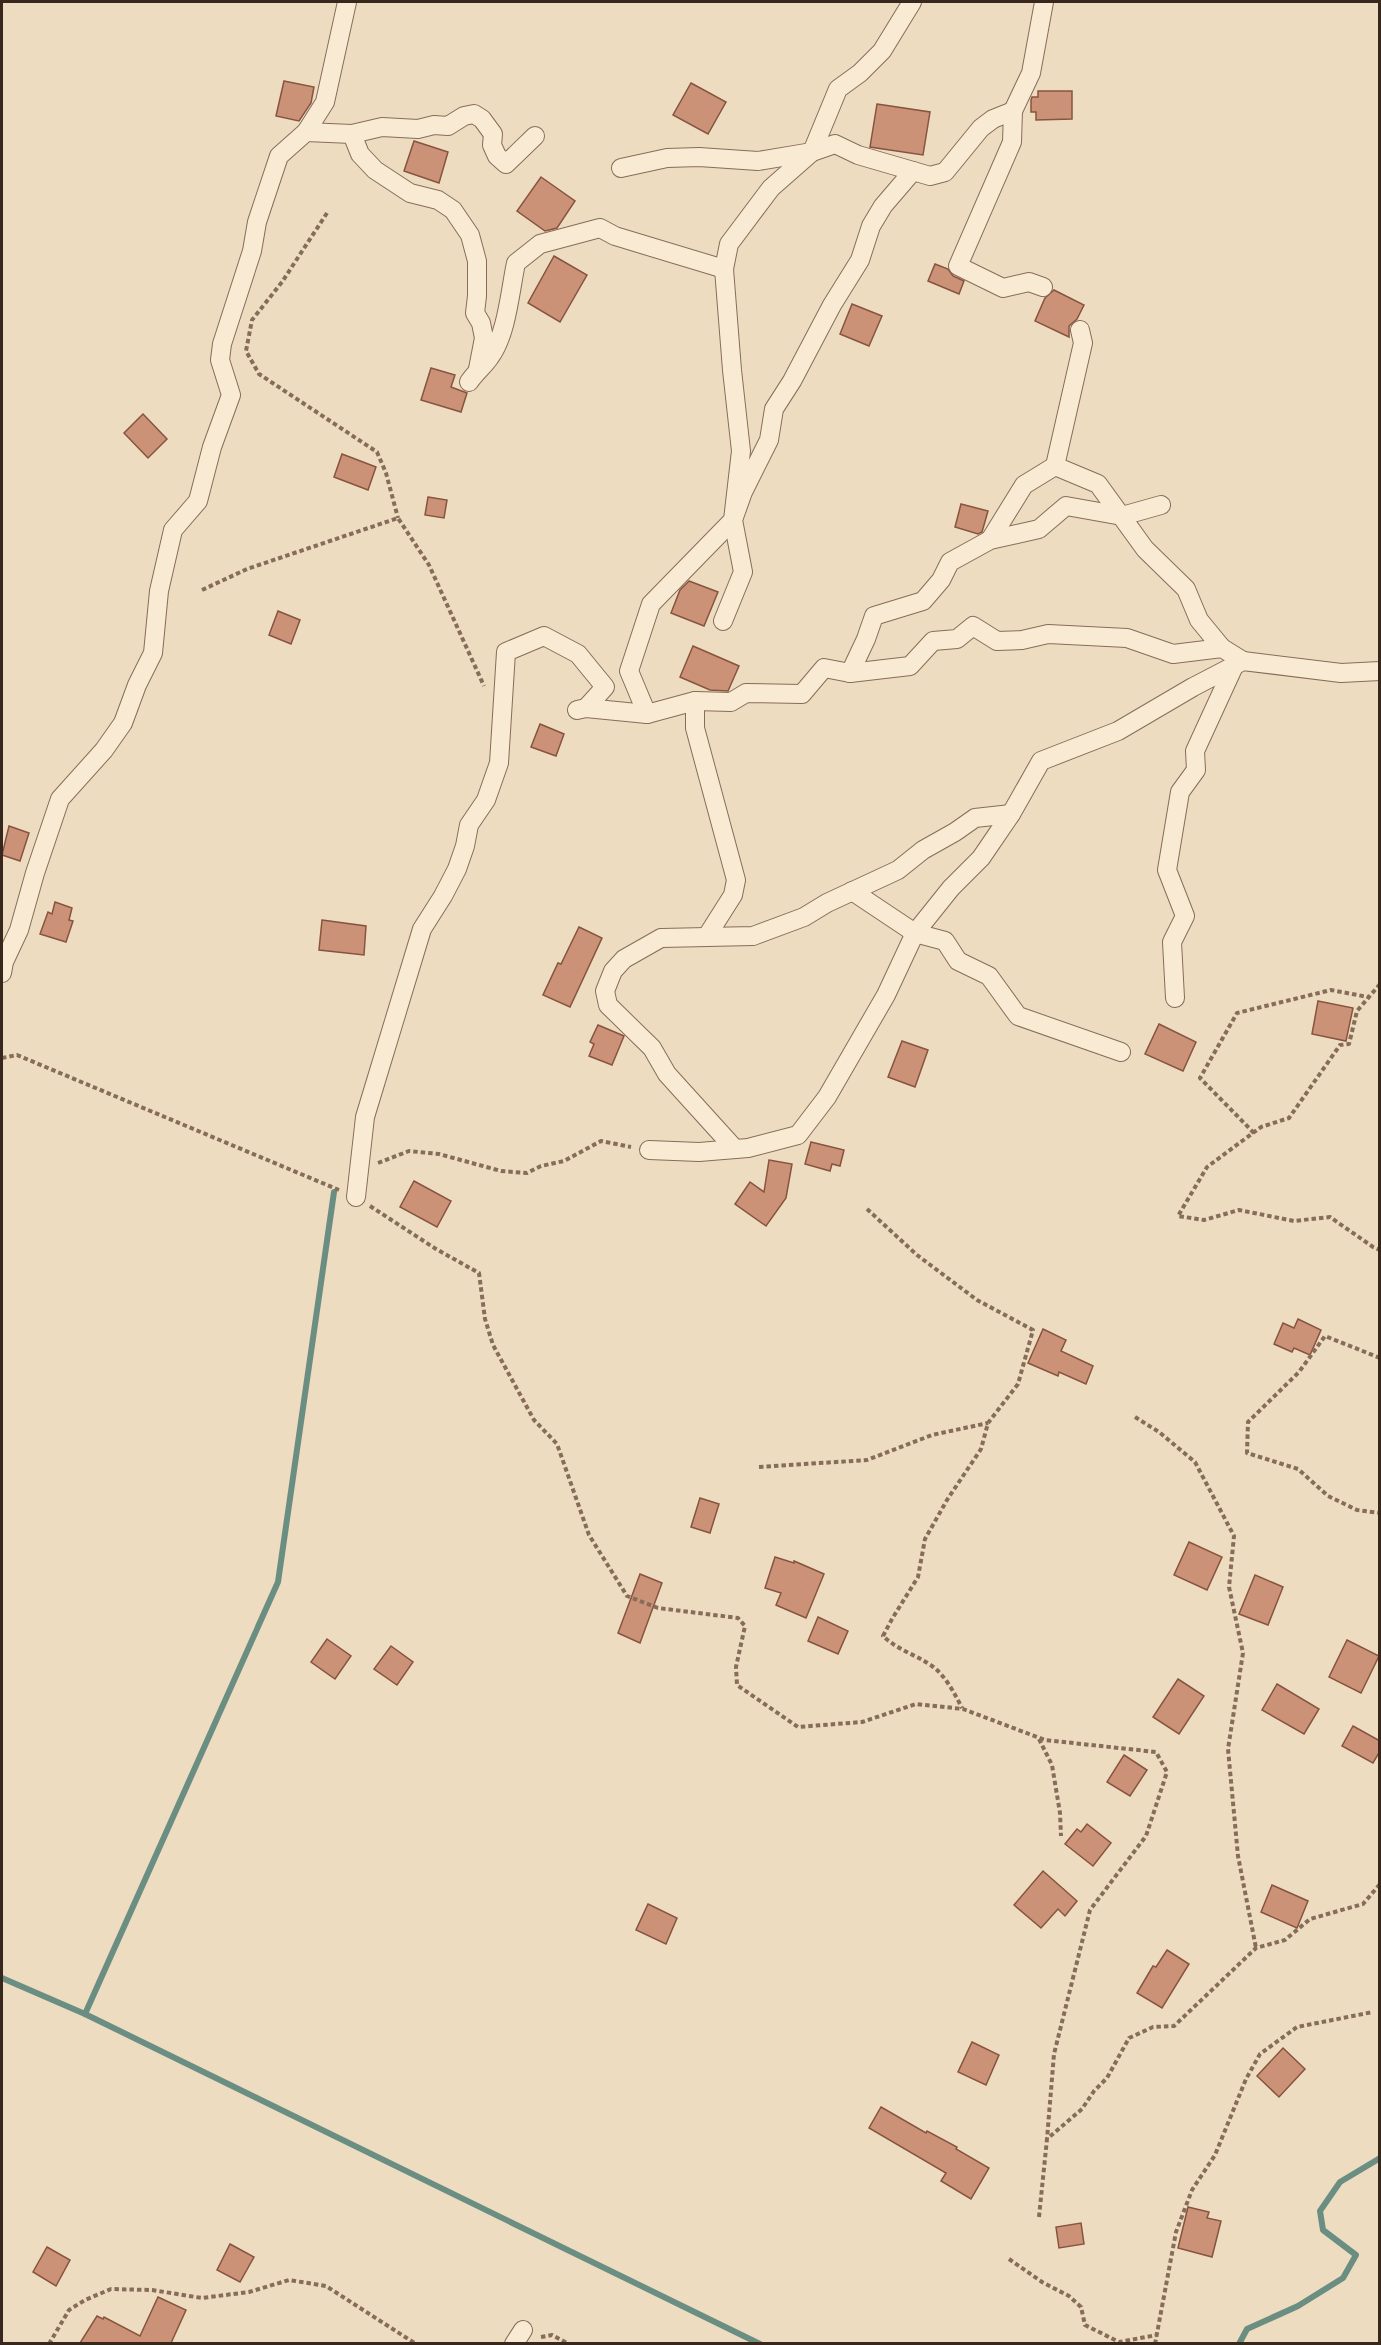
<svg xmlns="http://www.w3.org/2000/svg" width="1381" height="2345" viewBox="0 0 1381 2345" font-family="'Roboto Serif',serif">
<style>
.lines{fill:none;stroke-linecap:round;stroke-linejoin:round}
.stream{stroke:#6b8e82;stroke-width:6}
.building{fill:#cc9277;stroke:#86543f;stroke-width:1.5}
.minor-casing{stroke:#876d59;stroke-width:20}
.path{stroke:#876d59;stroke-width:4;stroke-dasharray:4.5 3;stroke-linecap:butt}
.minor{stroke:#f9ead4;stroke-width:18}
</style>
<rect width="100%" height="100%" fill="#eedcc1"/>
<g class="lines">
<g class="stream">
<path d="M2 1978 85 2014 760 2344"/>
<path d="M85 2014 278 1582 334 1192"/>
<path d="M1239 2344 1247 2329 1298 2306 1343 2278 1356 2255 1323 2230 1320 2211 1340 2182 1380 2158"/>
</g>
</g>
<g class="building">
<path d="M284 81 314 87 311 103 299 121 276 116Z"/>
<path d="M691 83 726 102 708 134 673 115Z"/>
<path d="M1038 91H1072V119L1036 120V112H1031V100L1032 97H1038Z"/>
<path d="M877 104 930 112 923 155 870 147Z"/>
<path d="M414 141 448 152 439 183 404 171Z"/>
<path d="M541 177 575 201 557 228 545 231 517 211Z"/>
<path d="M554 256 587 275 560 322 528 303Z"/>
<path d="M935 264 948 269 953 276 964 281 959 294 928 281Z"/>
<path d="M1054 290 1084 305 1077 319 1069 326V337L1035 321 1045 298Z"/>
<path d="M852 304 882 316 869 346 840 334Z"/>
<path d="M431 368 455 375 451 387 467 393 461 412 421 400Z"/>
<path d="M143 414 167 439 148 458 124 433Z"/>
<path d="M342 454 376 467 368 490 334 477Z"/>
<path d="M428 497 447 500 444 518 425 515Z"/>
<path d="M961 504 988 511 982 532 978 534 955 527Z"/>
<path d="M689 581 718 592 704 626 671 613 680 590Z"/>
<path d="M278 611 300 620 291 644 269 635Z"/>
<path d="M693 646 739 666 728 691 710 690 680 677Z"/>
<path d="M540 724 564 734 556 756 531 747Z"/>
<path d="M9 826 29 833 20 861 2 855Z"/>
<path d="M55 902 72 908 69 920 73 921 66 942 40 934 48 912 52 914Z"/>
<path d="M322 920 366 926 364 955 319 950Z"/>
<path d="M579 927 602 938 570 1007 543 995 558 963 561 964Z"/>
<path d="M1318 1001 1353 1008 1346 1041 1312 1034Z"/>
<path d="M1159 1024 1196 1042 1183 1071 1145 1054Z"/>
<path d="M598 1025 624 1036 612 1065 589 1056 594 1044 590 1042Z"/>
<path d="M902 1041 928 1050 915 1087 888 1077Z"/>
<path d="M811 1142 844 1150 840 1166 832 1164 830 1171 805 1164Z"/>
<path d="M769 1160 792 1164 786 1198 766 1226 735 1204 750 1182 764 1192Z"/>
<path d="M414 1181 451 1201 437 1227 400 1207Z"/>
<path d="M1298 1319 1321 1330 1310 1355 1294 1348 1292 1352 1274 1344 1283 1323 1294 1328Z"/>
<path d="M1043 1329 1066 1340 1061 1351 1093 1366 1086 1384 1059 1372 1058 1376 1028 1363Z"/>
<path d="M700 1498 719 1504 710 1533 691 1527Z"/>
<path d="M1189 1542 1222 1557 1207 1590 1174 1575Z"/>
<path d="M775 1557 794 1563V1561L824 1574 806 1618 776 1605 781 1593 765 1588Z"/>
<path d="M640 1574 662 1583 640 1643 618 1633Z"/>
<path d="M1255 1575 1283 1587 1268 1625 1239 1614Z"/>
<path d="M818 1617 848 1631 838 1654 808 1641Z"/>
<path d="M327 1639 351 1656 335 1679 311 1662Z"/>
<path d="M1347 1640 1379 1656 1361 1693 1329 1677Z"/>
<path d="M391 1646 413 1662 397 1685 374 1669Z"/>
<path d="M1178 1679 1204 1696 1179 1734 1153 1717Z"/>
<path d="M1277 1684 1319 1709 1304 1734 1262 1710Z"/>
<path d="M1353 1726 1380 1741V1751L1373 1763 1342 1746Z"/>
<path d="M1124 1755 1147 1770 1130 1796 1107 1782Z"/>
<path d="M1087 1824 1111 1843 1093 1866 1065 1844 1077 1829 1081 1832Z"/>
<path d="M1043 1871 1077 1901 1065 1916 1058 1909 1041 1928 1014 1905Z"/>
<path d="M1272 1885 1308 1901 1297 1928 1261 1912Z"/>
<path d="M648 1904 677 1918 666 1944 636 1930Z"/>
<path d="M1167 1950 1189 1964 1162 2008 1137 1993 1153 1966 1156 1967Z"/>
<path d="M972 2042 999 2055 986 2085 958 2072Z"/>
<path d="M1283 2048 1305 2069 1279 2097 1257 2076Z"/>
<path d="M881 2107 926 2133 927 2131 957 2147 956 2149 989 2168 971 2199 941 2181 946 2173 869 2128Z"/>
<path d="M1188 2207 1209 2212 1207 2218 1221 2221 1212 2257 1178 2248Z"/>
<path d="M1081 2223 1084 2244 1059 2248 1056 2227Z"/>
<path d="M230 2244 254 2257 240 2282 217 2270Z"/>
<path d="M47 2247 70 2260 56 2286 33 2272Z"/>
<path d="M158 2297 186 2310 171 2343H80L97 2316 103 2319 104 2317 140 2336Z"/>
</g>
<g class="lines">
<defs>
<g id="minor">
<path d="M306 132 352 134 382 127 418 129 434 125 448 126 464 116 474 114 482 119 493 134 492 145 497 156 506 164 535 136"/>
<path d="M352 134 360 154 375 170 410 193 438 200 453 210 470 235 477 261V296L475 313 481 323 484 338 478 369"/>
<path d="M621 168 667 158 699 157 758 161 812 152 835 144 858 155 913 171"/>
<path d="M1043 287 1029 282 1003 288 958 266 1012 142 1013 111 1031 73 1044 2"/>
<path d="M1080 330 1083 343 1055 466 1098 484 1145 549 1186 589 1199 620 1222 648"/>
<path d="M469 382C476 372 484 366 490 357 507 334 510 291 516 263L540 244 600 228 615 236 724 269"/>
<path d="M990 540 1024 485 1055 466"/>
<path d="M723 621 743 572 733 520 743 492 769 440 774 409 792 381 832 305 860 260 871 226 883 206 913 171 930 176 945 172 981 128 993 119 1013 111"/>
<path d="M850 673 866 639 874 616 923 601 941 580 950 562 990 540 1039 529 1066 506 1122 516 1161 505"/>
<path d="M695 701V728L736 880 733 895 707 936"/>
<path d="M577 710 586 708 647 714 695 701 731 702 746 693 802 694 824 668 850 673 910 666 933 641 957 639 973 626 997 641 1022 640 1048 634 1127 638 1173 654 1222 648 1243 661"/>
<path d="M647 714 629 671 651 604 733 520 741 451 732 370 724 269 729 244 771 188 812 152 838 89 860 73 882 51 912 2"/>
<path d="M852 891 915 933 945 941 958 961 989 976 1018 1016 1121 1052"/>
<path d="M2 973 4 962 19 930 35 873 60 799 104 750 123 723 137 685 153 653 159 591 173 530 198 501 212 447 231 395 220 360 222 344 252 251 257 222 279 156 306 132 325 102 347 2"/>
<path d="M1175 998 1172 942 1185 916 1167 870 1180 792 1196 770 1195 751 1234 666"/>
<path d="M726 1149H735L667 1074 652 1048 608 1005 605 991 613 971 624 959 661 938 753 936 804 917 827 903 898 870 923 850 955 832 975 818 1011 814"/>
<path d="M649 1150 699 1152 748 1148 798 1135 827 1097 886 995 915 933 951 888 981 858 1011 814 1041 761 1118 731 1193 687 1243 661 1341 673 1380 671"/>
<path d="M356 1197 365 1117 422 929 443 896 457 869 465 846 469 825 486 800 499 763 506 652 544 636 578 654 605 687 586 708"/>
<path d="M514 2344 523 2330"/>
</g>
</defs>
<use href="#minor" class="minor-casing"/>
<g class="path">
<path d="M327 213 282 282 252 320 246 351 259 374 377 452 386 473 398 518"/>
<path d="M202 590 247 569 398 518 429 565 484 686"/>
<path d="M1380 984 1357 1011 1349 1044 1340 1045 1289 1118 1261 1127 1207 1167 1178 1216 1204 1220 1239 1210 1294 1221 1330 1217 1373 1247 1380 1250"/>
<path d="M2 1058 17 1055 339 1190"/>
<path d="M1254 1133 1200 1078 1237 1013 1331 990 1368 997"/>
<path d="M378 1163 409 1151 439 1154 501 1171 527 1173 541 1166 564 1161 601 1141 631 1147"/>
<path d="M370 1206 436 1249 479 1273 485 1319 493 1345 534 1420 557 1444 589 1535 627 1596 658 1608 738 1618 745 1626 736 1667 737 1685 798 1727 862 1722 916 1704 963 1709 1045 1740 1156 1752 1167 1772 1146 1836 1090 1910 1054 2054 1047 2139"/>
<path d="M867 1209 917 1255 977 1300 1033 1330 1018 1384 988 1423 981 1449 947 1500 925 1539 918 1577 892 1619 883 1636C899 1651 915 1654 932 1666 945 1675 955 1694 962 1708"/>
<path d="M1380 1358 1325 1336 1299 1372 1248 1422 1247 1453 1298 1469 1328 1496 1357 1510 1380 1513"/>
<path d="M1135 1417 1159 1432 1195 1462 1234 1536 1229 1587 1243 1653 1228 1749 1238 1856 1256 1948"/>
<path d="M759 1467 867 1460 932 1435 988 1423"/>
<path d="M1039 1739 1052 1765 1060 1813 1061 1836"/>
<path d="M1039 2217 1047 2139 1082 2109 1094 2091 1107 2078 1129 2038 1153 2027 1174 2026 1256 1948 1285 1940 1310 1919 1363 1904 1380 1884"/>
<path d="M1009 2259 1042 2282 1069 2296 1081 2307 1085 2325 1119 2342 1157 2335"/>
<path d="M541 2337 552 2335 569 2344"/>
<path d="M49 2344 69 2310 85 2300 111 2289 152 2290 202 2298 249 2292 289 2280 326 2286 416 2344"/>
<path d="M1155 2344 1176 2232 1192 2190 1215 2155 1246 2079 1260 2054 1297 2027 1373 2012"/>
</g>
<use href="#minor" class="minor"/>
</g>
<rect width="1381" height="2345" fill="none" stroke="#37271d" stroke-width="6"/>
</svg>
